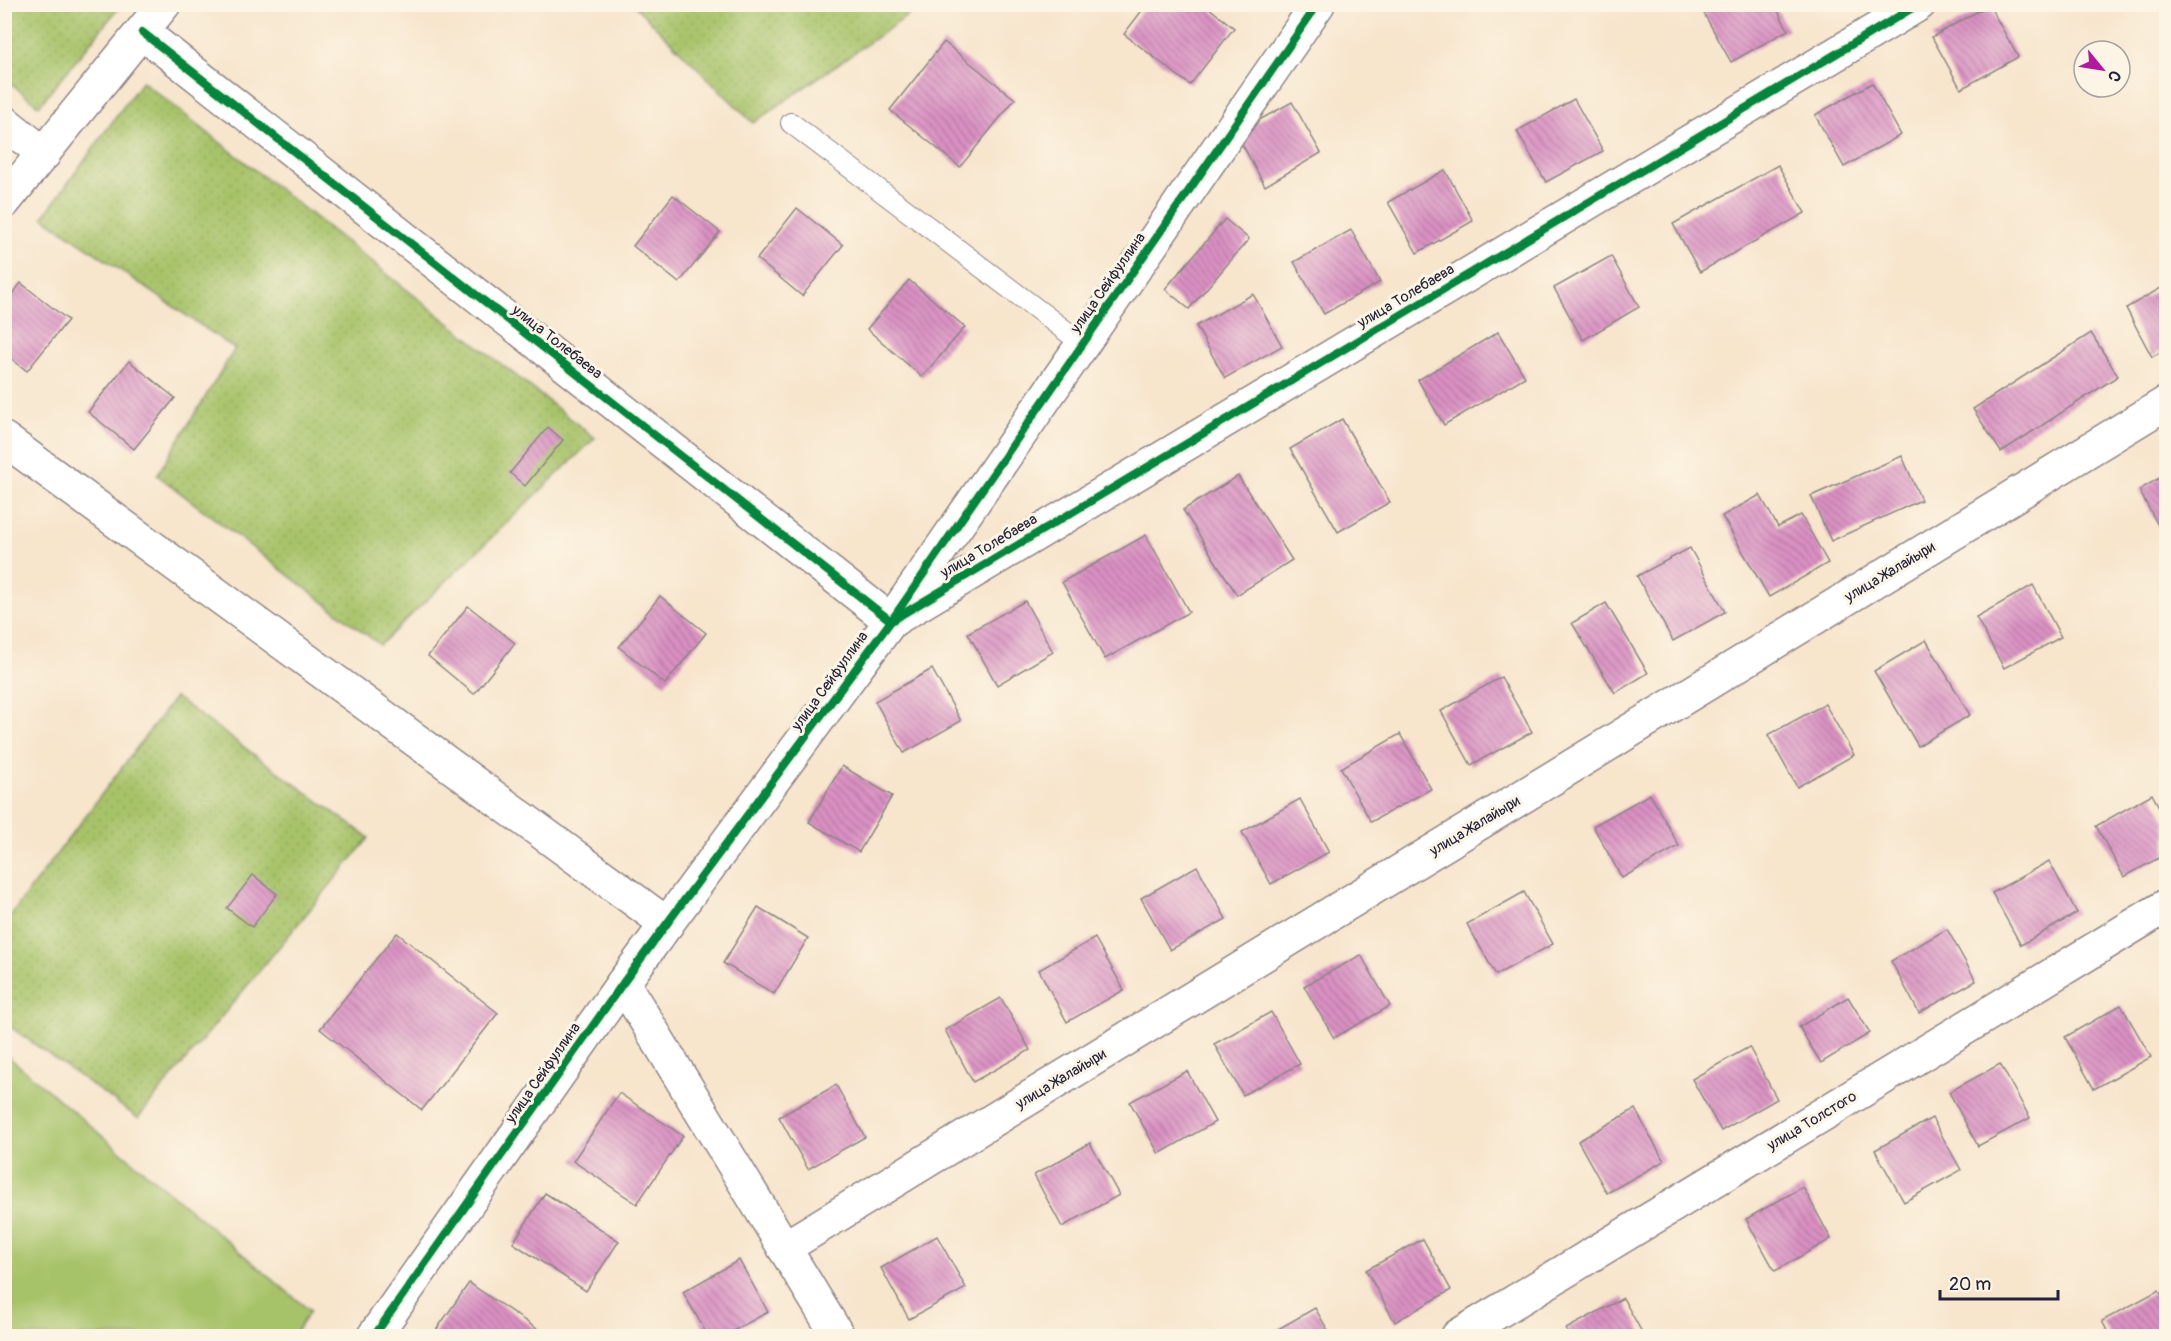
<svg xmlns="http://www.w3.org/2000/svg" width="2171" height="1341" viewBox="0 0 2171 1341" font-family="Pangolin,sans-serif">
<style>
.grass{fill:url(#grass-dots);stroke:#647252;stroke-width:1.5}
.pitch{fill:#a7c369;stroke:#647252;stroke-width:1.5}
.building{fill:url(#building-back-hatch)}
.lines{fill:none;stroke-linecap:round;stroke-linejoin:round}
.service-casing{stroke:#8c8484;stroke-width:22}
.minor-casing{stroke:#8c8484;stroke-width:36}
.service{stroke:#fff;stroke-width:20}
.minor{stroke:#fff;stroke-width:33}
.cycleway-casing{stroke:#fcf5e5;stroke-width:11}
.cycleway{stroke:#00873e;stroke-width:8}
.labels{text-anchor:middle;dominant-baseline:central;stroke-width:6;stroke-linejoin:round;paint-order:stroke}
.street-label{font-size:15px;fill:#22223b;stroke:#fcf5e5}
</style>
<defs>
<pattern id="grass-dots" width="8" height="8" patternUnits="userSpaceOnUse" patternTransform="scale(1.5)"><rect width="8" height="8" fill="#a7c369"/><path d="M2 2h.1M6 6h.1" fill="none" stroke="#8fa75c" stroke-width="1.8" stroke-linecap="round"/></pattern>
<pattern id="building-back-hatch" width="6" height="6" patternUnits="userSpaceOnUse" patternTransform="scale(1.5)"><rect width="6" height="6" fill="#da91c3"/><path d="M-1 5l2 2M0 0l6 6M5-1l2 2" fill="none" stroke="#b076a0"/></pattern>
</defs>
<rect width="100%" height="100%" fill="#fcf5e5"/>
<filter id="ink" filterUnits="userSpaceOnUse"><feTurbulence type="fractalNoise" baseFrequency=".0167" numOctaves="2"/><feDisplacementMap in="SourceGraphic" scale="12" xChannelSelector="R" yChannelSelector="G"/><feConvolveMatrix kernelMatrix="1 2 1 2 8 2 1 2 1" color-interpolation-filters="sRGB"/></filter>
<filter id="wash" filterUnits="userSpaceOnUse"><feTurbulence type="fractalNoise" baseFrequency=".008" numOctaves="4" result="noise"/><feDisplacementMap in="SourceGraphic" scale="24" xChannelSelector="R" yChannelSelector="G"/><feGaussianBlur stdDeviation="1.35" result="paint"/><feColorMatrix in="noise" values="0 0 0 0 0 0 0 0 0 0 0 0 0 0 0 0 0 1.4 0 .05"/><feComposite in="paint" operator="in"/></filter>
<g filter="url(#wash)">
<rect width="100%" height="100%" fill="#f7e5cc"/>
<g class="grass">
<path d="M4 5 5 4 121 5 39 106 5 79Z"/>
<path d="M634 5H923L753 123Z"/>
<path d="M142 81 595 438 380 645 157 475 235 349 43 217Z"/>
<path d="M175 697 369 838 138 1118 5 1023 4 924Z"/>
</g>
<path class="pitch" d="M5 1054 310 1311 293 1336H5Z"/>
<g id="blocks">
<g class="building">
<path d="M1147 4H1204L1234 28 1190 85 1124 34Z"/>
<path d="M1712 4H1774L1788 30 1731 62 1702 10Z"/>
<path d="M1989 5 2018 57 1961 89 1932 37Z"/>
<path d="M944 42 1015 99 960 167 890 110Z"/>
<path d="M1872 83 1901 135 1844 167 1815 115Z"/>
<path d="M1574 99 1603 151 1546 182 1517 131Z"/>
<path d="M1292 102 1321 153 1265 186 1236 133Z"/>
<path d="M1778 165 1805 213 1700 272 1673 224Z"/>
<path d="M1445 170 1473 221 1417 253 1388 202Z"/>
<path d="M673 195 720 232 679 283 633 246Z"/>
<path d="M797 208 843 245 802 296 757 259Z"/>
<path d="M1225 219 1249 239 1189 309 1165 289Z"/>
<path d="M1351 230 1380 282 1324 314 1294 262Z"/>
<path d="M1611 256 1639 307 1583 340 1554 288Z"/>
<path d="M909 280 965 327 922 377 867 329Z"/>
<path d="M21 283 68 320 27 371 4 353V304Z"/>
<path d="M2166 285V349L2152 357 2126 308Z"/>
<path d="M1253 294 1282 346 1225 378 1196 326Z"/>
<path d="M1498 332 1525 377 1444 425 1418 380Z"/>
<path d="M2091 333 2118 376 2001 452 1973 409Z"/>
<path d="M129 361 175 398 134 449 88 412Z"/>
<path d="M1342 419 1390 502 1338 532 1290 449Z"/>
<path d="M548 427 563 440 525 486 510 473Z"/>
<path d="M1902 456 1921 500 1831 541 1811 496Z"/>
<path d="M2166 474V540L2139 490Z"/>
<path d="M1238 476 1292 560 1237 595 1183 510Z"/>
<path d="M1760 495 1778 527 1801 515 1828 563 1769 597 1722 516Z"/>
<path d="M1146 535 1189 612 1105 659 1062 582Z"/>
<path d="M1690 548 1725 612 1673 641 1637 576Z"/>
<path d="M2033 585 2061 637 2004 668 1976 617Z"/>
<path d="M660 596 706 633 665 684 619 647Z"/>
<path d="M1025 601 1053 652 997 685 968 633Z"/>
<path d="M1606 603 1648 673 1615 693 1572 623Z"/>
<path d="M468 606 515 643 474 694 428 656Z"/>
<path d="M1926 640 1970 715 1918 746 1874 671Z"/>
<path d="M932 669 961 721 904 753 875 701Z"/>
<path d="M1501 677 1532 732 1471 765 1441 711Z"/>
<path d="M1825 704 1854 755 1797 787 1768 735Z"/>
<path d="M1400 734 1431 789 1371 822 1341 768Z"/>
<path d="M842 766 892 796 859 852 809 822Z"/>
<path d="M1650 794 1679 846 1622 878 1593 826Z"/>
<path d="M2152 794 2166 820V854L2124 877 2096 826Z"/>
<path d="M1300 799 1329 852 1271 884 1242 832Z"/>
<path d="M2049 861 2077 913 2021 945 1992 893Z"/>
<path d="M1197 866 1226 919 1170 950 1141 898Z"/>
<path d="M253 875 277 894 252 927 227 908Z"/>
<path d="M1524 892 1553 944 1496 975 1467 924Z"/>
<path d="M758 907 808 938 774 994 723 963Z"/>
<path d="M1947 929 1976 981 1919 1013 1891 961Z"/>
<path d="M397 933 498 1013 422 1110 320 1029Z"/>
<path d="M1095 938 1124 990 1067 1022 1039 970Z"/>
<path d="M1361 955 1390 1006 1334 1038 1304 986Z"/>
<path d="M1848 997 1870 1033 1821 1063 1799 1027Z"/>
<path d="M1001 998 1030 1050 973 1082 945 1030Z"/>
<path d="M2121 1005 2151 1057 2094 1089 2065 1037Z"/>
<path d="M1271 1012 1300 1064 1243 1095 1214 1044Z"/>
<path d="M1749 1047 1777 1099 1721 1131 1692 1079Z"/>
<path d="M2000 1064 2030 1118 1978 1146 1949 1092Z"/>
<path d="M1187 1071 1215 1122 1159 1154 1130 1102Z"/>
<path d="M836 1085 865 1137 808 1169 779 1117Z"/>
<path d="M619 1093 683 1136 637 1204 573 1161Z"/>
<path d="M1635 1109 1664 1161 1607 1193 1578 1141Z"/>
<path d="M1932 1118 1961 1170 1904 1202 1875 1150Z"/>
<path d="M1090 1143 1119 1195 1062 1227 1034 1175Z"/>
<path d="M1803 1187 1831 1239 1775 1271 1746 1219Z"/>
<path d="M545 1193 619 1241 586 1291 513 1243Z"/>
<path d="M937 1236 966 1288 909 1319 881 1268Z"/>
<path d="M1423 1239 1451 1290 1395 1322 1366 1270Z"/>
<path d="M739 1260 768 1312 724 1336H708L683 1292Z"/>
<path d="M469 1283 540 1331 536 1336H432Z"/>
<path d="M2159 1290 2166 1303V1336H2110L2102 1321Z"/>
<path d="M1623 1298 1644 1336H1570L1566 1329Z"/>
<path d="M1315 1308 1331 1336H1266Z"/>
</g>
</g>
</g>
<g filter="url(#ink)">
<use href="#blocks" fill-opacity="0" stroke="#8c8484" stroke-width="1.5"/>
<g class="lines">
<defs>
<path id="service" d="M791 123 1083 344"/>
<g id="minor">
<path d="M142 32 891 621 1919 4"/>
<path d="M4 122 44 154"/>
<path d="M4 202 164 4"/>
<path d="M4 439 667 924"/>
<path d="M623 983 838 1336"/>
<path d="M784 1248 2166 403"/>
<path d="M374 1336 623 983 891 621 1318 4"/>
<path d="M1458 1336 2166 906"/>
</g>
</defs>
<use href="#service" class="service-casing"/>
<use href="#minor" class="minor-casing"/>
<use href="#service" class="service"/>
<use href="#minor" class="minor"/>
<defs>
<g id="cycleway">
<path d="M142 32 891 621 1919 4"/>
<path d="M374 1336 623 983 891 621 1318 4"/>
</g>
</defs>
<use href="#cycleway" class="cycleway-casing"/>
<use href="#cycleway" class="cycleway"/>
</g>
</g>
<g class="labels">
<g class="street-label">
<text transform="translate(1108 283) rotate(-55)">улица Сейфуллина</text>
<text transform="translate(1406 296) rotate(-31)">улица Толебаева</text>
<text transform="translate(557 342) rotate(38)">улица Толебаева</text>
<text transform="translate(989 546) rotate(-31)">улица Толебаева</text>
<text transform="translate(1890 572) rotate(-31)">улица Жалайыри</text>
<text transform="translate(830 681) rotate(-54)">улица Сейфуллина</text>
<text transform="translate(1475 826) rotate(-31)">улица Жалайыри</text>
<text transform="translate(543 1073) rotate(-55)">улица Сейфуллина</text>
<text transform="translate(1061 1079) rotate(-31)">улица Жалайыри</text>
<text transform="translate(1812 1121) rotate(-31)">улица Толстого</text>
</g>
</g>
<rect width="2171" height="1341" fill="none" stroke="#fcf5e5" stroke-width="24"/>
<g transform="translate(2102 69) rotate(120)"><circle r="28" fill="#fcf5e5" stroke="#a5a1a1" stroke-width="1.5"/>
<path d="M0-4.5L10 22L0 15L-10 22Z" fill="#b5179e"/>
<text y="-9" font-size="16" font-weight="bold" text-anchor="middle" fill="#22223b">С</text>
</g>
<path d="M1940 1290v9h118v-9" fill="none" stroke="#22223b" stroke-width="3"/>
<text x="1949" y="1290" font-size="18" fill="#22223b" stroke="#fcf5e5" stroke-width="4.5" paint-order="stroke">20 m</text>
</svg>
